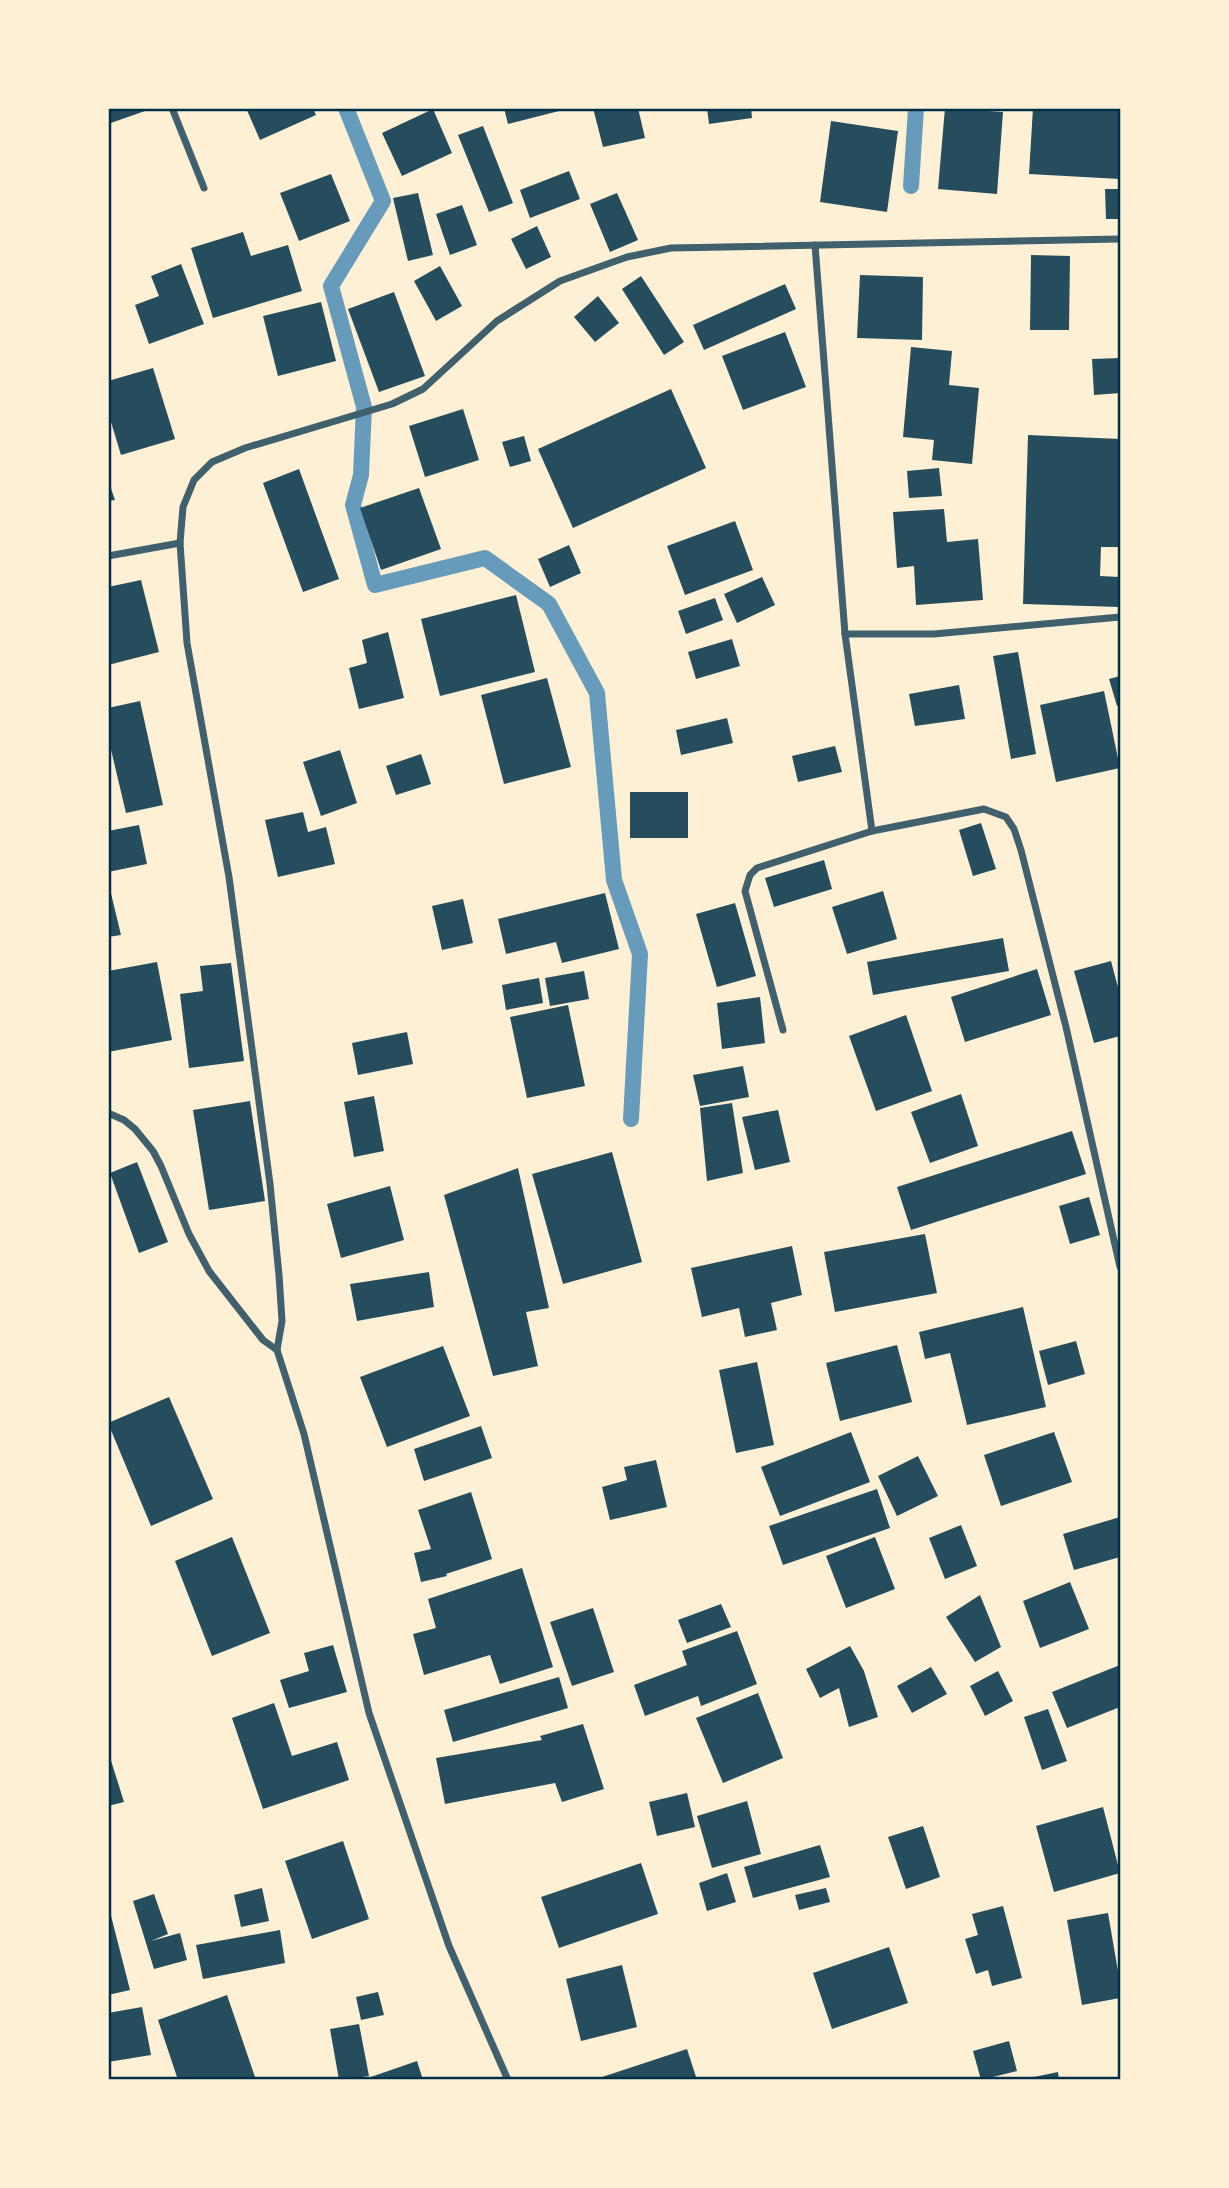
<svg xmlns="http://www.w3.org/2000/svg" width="1229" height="2188" viewBox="0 0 1229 2188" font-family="'PT Sans',sans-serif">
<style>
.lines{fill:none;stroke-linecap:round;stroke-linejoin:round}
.stream{stroke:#669bbc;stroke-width:16}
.building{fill:#264d5e}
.minor{stroke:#3f606c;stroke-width:7}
.neatline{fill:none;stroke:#003049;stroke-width:2.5}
</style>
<rect width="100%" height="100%" fill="#fdf0d5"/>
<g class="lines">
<g class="stream">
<path d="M346 108 383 201 331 286 364 407 361 475 353 505 375 585 485 558 549 604 597 693 614 880 640 954 631 1119"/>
<path d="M911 186 916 108"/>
</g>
</g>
<g class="building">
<path d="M108 108H144L145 111 108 124Z"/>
<path d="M246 108H313L316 115 260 140Z"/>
<path d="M504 108H566L567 109 508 124Z"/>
<path d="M593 108H638L645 138 603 147Z"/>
<path d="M707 108H751L752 118 709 124Z"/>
<path d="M945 108 1003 112 997 194 938 189Z"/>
<path d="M1033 108 1120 111V179L1029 174Z"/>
<path d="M433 109 452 153 402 176 382 133Z"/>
<path d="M831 121 898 131 887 212 820 202Z"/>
<path d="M483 126 513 203 489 212 458 135Z"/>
<path d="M569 171 580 199 530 218 520 190Z"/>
<path d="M331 174 350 221 299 241 280 193Z"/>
<path d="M1105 189H1120V219H1106Z"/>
<path d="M418 193 433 255 408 261 393 198Z"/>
<path d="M617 193 638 240 610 252 590 204Z"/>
<path d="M462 205 477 245 450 255 436 214Z"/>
<path d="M537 226 551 257 526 269 511 239Z"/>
<path d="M243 232 251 256 288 245 302 291 213 318 191 248Z"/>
<path d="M1031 255 1070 256 1069 330H1030Z"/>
<path d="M181 264 204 324 149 344 135 305 159 296 151 276Z"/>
<path d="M440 266 462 306 436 321 414 281Z"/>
<path d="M860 275 923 277 922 340 857 338Z"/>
<path d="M641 276 684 342 664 355 622 289Z"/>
<path d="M785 284 796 309 704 350 693 325Z"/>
<path d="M394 292 425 376 379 392 348 309Z"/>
<path d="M598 296 619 323 595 342 574 317Z"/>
<path d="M321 302 336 361 278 376 263 316Z"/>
<path d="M785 332 806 387 743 410 722 356Z"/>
<path d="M911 347 952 351 949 385 979 388 972 464 932 460 934 440 903 437Z"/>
<path d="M1120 358V393L1094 395 1092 359Z"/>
<path d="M153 368 175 439 121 455 108 412V381Z"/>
<path d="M671 389 706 468 573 528 538 449Z"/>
<path d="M463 409 479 460 425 477 409 426Z"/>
<path d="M1028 435 1120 439V547H1101L1100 576 1120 577V607L1023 604Z"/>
<path d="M524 436 531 461 510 467 502 442Z"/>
<path d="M939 468 942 496 909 498 907 471Z"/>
<path d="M299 469 339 579 303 592 263 483Z"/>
<path d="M108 480 115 500 108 501Z"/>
<path d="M419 488 441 549 381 570 360 508Z"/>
<path d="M944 509 947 542 978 539 983 600 916 605 914 566 897 568 893 512Z"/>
<path d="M735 521 753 570 685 595 667 546Z"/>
<path d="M569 545 581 573 550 587 538 559Z"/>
<path d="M762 577 775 605 737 623 724 594Z"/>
<path d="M141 580 159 652 108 665V587Z"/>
<path d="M516 595 535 672 440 696 421 619Z"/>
<path d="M715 598 723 620 686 634 678 611Z"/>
<path d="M388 632 404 698 359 709 349 668 367 663 362 640Z"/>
<path d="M732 639 740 666 696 679 688 652Z"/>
<path d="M1018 652 1036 754 1011 759 993 656Z"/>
<path d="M1120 676V705L1117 706 1109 679Z"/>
<path d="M547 678 571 767 504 784 481 695Z"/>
<path d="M959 685 965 719 915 726 909 694Z"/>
<path d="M1104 691 1120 768 1056 782 1040 705Z"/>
<path d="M140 701 163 805 126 813 108 737V708Z"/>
<path d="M727 718 733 743 681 755 676 730Z"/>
<path d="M835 746 842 772 798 782 792 756Z"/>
<path d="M340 750 357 803 321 816 303 762Z"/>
<path d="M421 754 431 784 396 795 386 766Z"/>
<rect x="630" y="792" width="58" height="46"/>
<path d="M303 812 308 832 326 827 335 864 278 877 265 820Z"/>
<path d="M981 823 996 869 973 876 959 830Z"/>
<path d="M139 825 147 864 108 872V831Z"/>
<path d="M824 860 832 889 774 907 765 878Z"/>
<path d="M108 881 121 935 108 937Z"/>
<path d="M883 891 897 939 847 954 832 907Z"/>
<path d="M605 893 619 949 562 963 556 942 506 954 498 919Z"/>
<path d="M463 899 473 943 442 950 432 906Z"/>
<path d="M735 903 756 976 717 987 696 914Z"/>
<path d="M1003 938 1009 971 873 995 867 962Z"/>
<path d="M1111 961 1120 995V1036L1094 1043 1074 971Z"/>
<path d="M157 962 172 1040 108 1052V971Z"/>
<path d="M231 963 244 1061 189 1068 180 994 203 991 200 966Z"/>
<path d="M1037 969 1051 1015 965 1042 951 997Z"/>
<path d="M584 971 589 999 550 1006 545 978Z"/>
<path d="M539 978 543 1003 506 1010 502 985Z"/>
<path d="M760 997 765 1043 722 1049 717 1003Z"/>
<path d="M568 1005 585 1086 527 1098 510 1017Z"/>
<path d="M906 1015 932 1091 876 1111 849 1036Z"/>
<path d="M407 1032 413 1064 358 1075 352 1043Z"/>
<path d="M743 1066 749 1097 700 1106 693 1075Z"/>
<path d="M961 1094 978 1146 930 1163 911 1112Z"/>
<path d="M374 1096 384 1151 354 1157 344 1102Z"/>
<path d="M250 1101 265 1201 209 1210 193 1110Z"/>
<path d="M732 1103 743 1173 707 1181 700 1108Z"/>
<path d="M778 1110 790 1162 755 1170 742 1117Z"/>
<path d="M1072 1131 1086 1174 911 1230 897 1187Z"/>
<path d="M612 1152 642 1262 563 1284 532 1174Z"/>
<path d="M137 1162 168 1242 139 1253 110 1173Z"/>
<path d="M518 1168 549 1308 526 1312 538 1366 493 1376 444 1195Z"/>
<path d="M390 1186 404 1240 341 1258 327 1204Z"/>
<path d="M1089 1197 1100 1235 1070 1244 1059 1206Z"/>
<path d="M925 1234 937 1293 835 1312 824 1252Z"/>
<path d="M792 1246 802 1295 771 1303 777 1330 745 1337 739 1308 702 1317 691 1268Z"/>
<path d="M429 1272 434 1307 357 1321 350 1284Z"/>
<path d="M1023 1307 1046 1407 967 1425 950 1353 925 1359 919 1332Z"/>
<path d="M1076 1341 1085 1374 1048 1385 1039 1351Z"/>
<path d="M897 1345 912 1402 840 1421 826 1363Z"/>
<path d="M443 1346 470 1416 387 1447 360 1377Z"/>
<path d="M757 1362 774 1445 736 1453 719 1370Z"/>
<path d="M169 1397 213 1499 151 1526 108 1423Z"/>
<path d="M481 1426 492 1458 424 1481 414 1449Z"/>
<path d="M851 1432 870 1482 780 1516 761 1467Z"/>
<path d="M1054 1432 1072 1482 1001 1506 984 1455Z"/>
<path d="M918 1456 938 1496 897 1516 878 1476Z"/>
<path d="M656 1460 667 1507 610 1520 602 1487 627 1480 624 1467Z"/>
<path d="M877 1489 890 1528 783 1565 769 1526Z"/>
<path d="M471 1492 492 1559 446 1574 447 1576 421 1582 414 1553 431 1549 418 1510Z"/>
<path d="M1120 1517V1557L1074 1570 1063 1534Z"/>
<path d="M961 1525 977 1566 945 1579 929 1538Z"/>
<path d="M232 1537 270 1633 212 1656 175 1561Z"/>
<path d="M875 1537 895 1589 846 1608 826 1556Z"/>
<path d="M522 1568 553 1667 500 1684 490 1655 424 1675 413 1634 436 1628 428 1599Z"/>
<path d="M1070 1582 1089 1629 1040 1648 1023 1601Z"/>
<path d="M980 1595 1001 1647 975 1662 946 1617Z"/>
<path d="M721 1604 731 1627 687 1643 678 1620Z"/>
<path d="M593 1608 614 1672 572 1686 550 1622Z"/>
<path d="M737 1631 757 1684 701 1706 698 1696 645 1716 634 1685 687 1665 682 1651Z"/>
<path d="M333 1645 347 1692 289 1708 280 1680 309 1671 304 1653Z"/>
<path d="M850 1646 864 1671 878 1717 849 1727 839 1688 820 1698 806 1669Z"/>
<path d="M1120 1665V1707L1067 1728 1052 1692Z"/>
<path d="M931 1667 947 1694 912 1713 897 1686Z"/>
<path d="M998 1671 1013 1701 985 1716 970 1686Z"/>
<path d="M559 1677 568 1708 453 1742 444 1710Z"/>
<path d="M758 1693 783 1758 723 1783 696 1718Z"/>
<path d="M274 1703 292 1756 337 1742 349 1780 263 1809 232 1718Z"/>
<path d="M1048 1709 1067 1761 1042 1770 1024 1717Z"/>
<path d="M583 1724 604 1789 562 1802 555 1783 445 1804 436 1758 542 1740 540 1736Z"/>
<path d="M108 1751 124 1802 108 1806Z"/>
<path d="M687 1793 695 1827 657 1836 649 1802Z"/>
<path d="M747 1801 761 1854 712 1868 697 1816Z"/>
<path d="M1103 1807 1120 1873 1054 1892 1036 1826Z"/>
<path d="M923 1826 940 1877 906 1889 888 1837Z"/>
<path d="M343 1841 369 1919 312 1939 285 1861Z"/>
<path d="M820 1845 830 1877 753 1898 744 1867Z"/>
<path d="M641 1863 658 1914 559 1948 541 1897Z"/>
<path d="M727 1873 736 1902 707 1911 699 1883Z"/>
<path d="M262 1888 269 1921 241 1927 234 1895Z"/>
<path d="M826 1888 830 1902 799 1910 795 1895Z"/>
<path d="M154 1894 168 1934 151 1941 180 1933 187 1960 154 1969 133 1901Z"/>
<path d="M108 1904 130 1990 108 1995Z"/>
<path d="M1003 1906 1022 1978 992 1986 988 1970 976 1974 965 1939 978 1935 972 1914Z"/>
<path d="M1108 1913 1120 1983V1998L1082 2005 1067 1920Z"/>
<path d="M280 1930 285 1963 203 1979 196 1945Z"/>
<path d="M889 1947 908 2003 832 2029 813 1973Z"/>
<path d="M622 1965 637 2027 581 2041 566 1979Z"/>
<path d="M378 1992 384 2015 361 2020 356 1997Z"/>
<path d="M227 1995 256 2080H178L158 2020Z"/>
<path d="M142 2007 151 2055 108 2062V2013Z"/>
<path d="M359 2024 369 2076 339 2080 330 2029Z"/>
<path d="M1009 2041 1017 2071 981 2080 973 2051Z"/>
<path d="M687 2049 697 2080H596V2079Z"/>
<path d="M417 2061 423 2080H365V2079Z"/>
<path d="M1058 2072 1059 2080H1030L1029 2078Z"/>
</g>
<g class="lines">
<g class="minor">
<path d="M172 108 204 188"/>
<path d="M815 245 845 634 872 831"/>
<path d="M108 556 180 543"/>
<path d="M845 634H934L1120 617"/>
<path d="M783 1030 745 891 750 875 757 868 872 831 984 809 1006 817 1014 829 1021 850 1066 1027 1120 1267"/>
<path d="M108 1113 124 1120 135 1129 153 1151 161 1166 189 1234 209 1271 263 1340 277 1350 304 1434 369 1713 449 1946 508 2080"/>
<path d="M277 1350 282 1321 279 1275 270 1184 229 877 187 643 180 543 183 507 194 480 212 462 245 448 392 404 423 389 497 321 560 281 627 257 671 248 1120 239"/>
</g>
</g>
<rect width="1229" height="2188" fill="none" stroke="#fdf0d5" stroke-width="220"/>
<rect x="110" y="110" width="1009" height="1968" class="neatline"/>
</svg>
